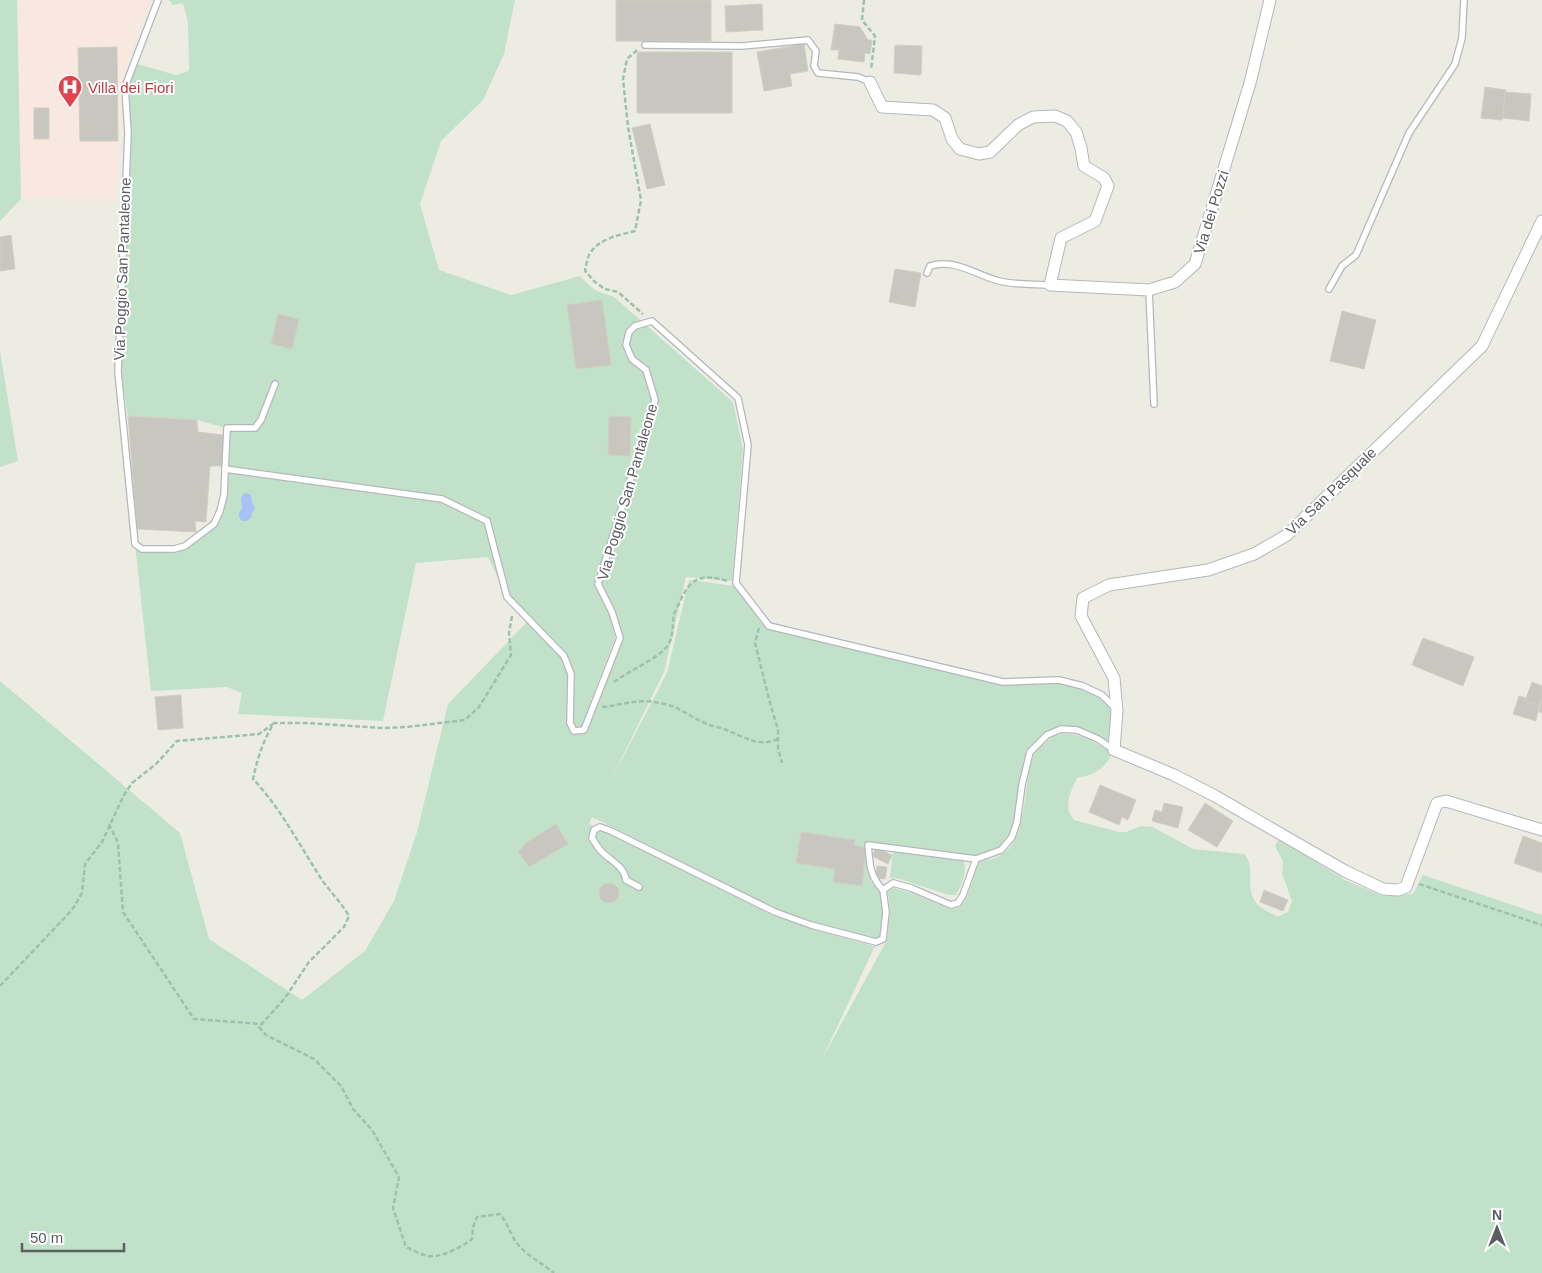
<svg xmlns="http://www.w3.org/2000/svg" width="1542" height="1273" viewBox="0 0 1542 1273" font-family="Arial,sans-serif">
<style>
.medical{fill:#f9e8e0}
.green{fill:#c1e2c9;fill-rule:evenodd}
.water{fill:#a8c2f7}
.building{fill:#c8c7bf;stroke:#d1cfc2}
.lines{fill:none;stroke-linecap:round;stroke-linejoin:round}
.service-casing{stroke:#b5b7bc;stroke-width:8}
.minor-casing{stroke:#b5b7bc;stroke-width:13}
.path{stroke:#9cc2af;stroke-width:2.5;stroke-dasharray:5 2.5;stroke-linecap:butt}
.service{stroke:#fff;stroke-width:5.5}
.minor{stroke:#fff;stroke-width:11}
.labels{text-anchor:middle;dominant-baseline:central;stroke-width:4;stroke-linejoin:round;paint-order:stroke}
.health-label{font-size:15px;fill:#be3a42;stroke:#fff;text-anchor:start}
.street-label{font-size:15px;fill:#5b5d62;stroke:#fff}
</style>
<rect width="100%" height="100%" fill="#ecece3"/>
<path class="medical" d="M18 0H150L123 76 115 200 21 199Z"/>
<g class="green">
<path d="M0 0H17L21 199 0 221Z"/>
<path d="M169 0H515L504 54 483 100 441 141 420 204 439 270 511 295 580 276C591 288 597 293 613 296L733 402 743 450 732 581 686 577 664 672 610 782 667 673 689 580 735 586 767 628 1003 685 1059 683 1082 689 1101 698 1114 712 1112 744 1078 727 1061 726 1046 732 1028 750 1019 785 1014 821 1009 835 999 848 975 856 865 842 868 871 872 883 880 891 883 912 880 937 876 939 812 922 777 909 592 817 589 824 774 916 810 928 877 947 874 948 822 1059 887 940 890 912 888 892 894 888 911 893 950 909 960 907 967 897 979 862C986 860 998 858 1004 853 1029 834 1022 783 1034 755 1035 751 1040 747 1044 744 1065 722 1091 740 1112 753 1109 762 1099 772 1089 775 1085 777 1082 776 1077 778 1071 792 1062 807 1074 820L1119 832H1126L1141 826 1153 827 1193 849 1244 854C1257 867 1243 887 1257 904 1262 909 1271 913 1277 917L1288 912 1292 901 1282 874 1283 862 1275 846 1279 839 1345 880 1382 896 1413 894 1423 875 1542 915V1273H0V681L180 833 209 939 302 1000 365 951 394 901 417 832 448 704 530 619 507 597 488 557 416 563 383 721 238 714 242 693 227 687 151 691 135 544 142 549H174L197 539 214 524 224 495 226 428 197 420 128 416 119 362 128 133 125 87 134 63 176 75 189 71 188 22 183 3 173 5ZM611 612 620 638 596 701 589 706 615 638 609 613Z"/>
<path d="M0 351 18 461 0 467Z"/>
<path d="M893 851 964 861C967 874 962 883 956 895H949L900 879 890 878Z"/>
</g>
<path class="water" d="M247 493 251 495 252 502 255 508 252 513 251 518 247 521H242L239 517V513L242 508 241 499 243 494Z"/>
<g class="building">
<rect x="616" y="0" width="95" height="41"/>
<path d="M762 4 763 30 726 32 725 6Z"/>
<path d="M835 24 860 27 868 40H872L870 54 865 53 864 62 838 59 839 50H831Z"/>
<path d="M804 44 808 71 790 74 792 86 764 91 757 52Z"/>
<path d="M895 45 922 46 921 75 894 73Z"/>
<path d="M117 47 118 141H80L78 48Z"/>
<rect x="637" y="52" width="95" height="61"/>
<path d="M1485 87 1506 90 1502 120 1481 118Z"/>
<path d="M1505 92 1531 94 1529 121 1503 118Z"/>
<rect x="34" y="108" width="15" height="31"/>
<path d="M650 124 665 185 647 189 632 128Z"/>
<path d="M11 235 15 269 0 271V237Z"/>
<path d="M895 269 921 273 915 307 889 302Z"/>
<path d="M602 300 611 365 576 369 567 305Z"/>
<path d="M1342 311 1376 320 1364 369 1330 361Z"/>
<path d="M278 314 299 319 292 349 271 344Z"/>
<path d="M128 416 197 420 198 432 223 435 222 466H210L206 522 195 521 196 532 137 529Z"/>
<path d="M609 416 631 417 630 456 608 455Z"/>
<path d="M1423 638 1474 657 1463 686 1412 665Z"/>
<path d="M1532 682 1542 686V701H1541L1539 705 1525 701Z"/>
<path d="M181 695 183 728 158 730 155 697Z"/>
<path d="M1519 696 1526 698 1525 701 1539 705 1536 721 1513 714Z"/>
<path d="M1541 701H1542V713L1539 712Z"/>
<path d="M1100 785 1136 800 1128 820 1122 817 1119 825 1089 812Z"/>
<path d="M1164 803 1183 807 1178 828 1152 821 1155 810 1162 812Z"/>
<path d="M1205 803 1233 821 1217 847 1188 830Z"/>
<path d="M556 824 568 844 529 867 518 851 525 845 524 844Z"/>
<path d="M801 832 855 840 854 845 866 848 862 886 833 882 835 869 796 863Z"/>
<path d="M1523 836 1542 843V873L1514 863Z"/>
<path d="M876 848 892 855 888 864 872 856Z"/>
<path d="M877 866 887 867 885 879 876 878Z"/>
<circle cx="609" cy="893" r="10"/>
<path d="M1264 890 1288 900 1283 911 1260 902Z"/>
</g>
<g class="lines">
<defs>
<g id="service">
<path d="M158 0 125 87 128 133 118 372 135 544 142 549H174L185 546 214 524 220 511 224 495 227 428H255L261 420 275 384"/>
<path d="M645 45 742 46 808 40 816 51 814 66 818 73 858 77 870 82"/>
<path d="M927 273 930 266C954 258 976 275 999 281 1015 285 1034 284 1050 285"/>
<path d="M1329 289 1342 266 1356 255 1409 133 1455 64 1462 38 1464 0"/>
<path d="M1149 290 1154 404"/>
<path d="M225 469 442 499 487 521 507 597 564 656 571 674 570 723 574 731 584 730 620 638 612 612 598 584 655 400 646 370 632 359 626 345 629 332 635 326 652 321 738 398 748 445 736 583 769 626 1003 682 1059 680 1083 686 1102 695 1115 708"/>
<path d="M976 859 963 895 958 903 951 905 911 888 893 883 883 890C869 875 870 864 868 845L976 859 1001 850 1012 837 1017 822 1022 785 1030 752 1047 735 1061 729 1077 730 1098 739 1114 750"/>
<path d="M639 887 626 880C624 866 611 861 602 852 598 848 595 843 592 838L594 830 600 827 611 831 775 912 811 925 876 942 883 939 886 912 883 890"/>
</g>
<g id="minor">
<path d="M870 82 882 107 933 110 945 118 952 139 960 149 979 154 990 152 1018 125 1033 117 1055 116 1067 121 1076 132 1081 148 1084 166 1104 178 1108 186 1095 221 1061 238 1050 285 1149 290 1175 282 1195 264 1250 83 1270 0"/>
<path d="M1542 221 1482 346 1287 535 1254 554 1208 570 1109 585 1083 598 1081 616 1114 678 1117 711 1114 750 1174 775 1215 796 1345 871 1383 889 1398 890 1406 887 1437 803 1446 801 1542 830"/>
</g>
</defs>
<use href="#service" class="service-casing"/>
<use href="#minor" class="minor-casing"/>
<g class="path">
<path d="M864 0 862 20 875 36 871 70"/>
<path d="M637 50 627 59 623 79 628 127 641 200 635 231C619 235 597 239 589 255 587 260 586 266 585 271L595 282 605 289 618 292 643 314"/>
<path d="M512 616 509 633 511 655 479 707 465 720 407 727 383 728 306 723H274C263 740 257 760 253 779 278 805 298 842 317 872 326 888 339 899 349 916L344 927 309 962 285 998 259 1027 266 1035 314 1059 341 1086 353 1109 372 1130 399 1177 393 1208 406 1247C415 1251 426 1258 436 1256 448 1254 463 1246 472 1239L473 1227 477 1217 500 1214C507 1222 509 1231 514 1239 523 1254 541 1262 554 1273"/>
<path d="M759 628 755 643 769 699 778 730V749L782 763"/>
<path d="M614 682C627 672 661 657 668 645 674 635 672 625 674 614 676 609 680 602 682 597 693 575 706 575 728 581"/>
<path d="M602 707C623 705 638 698 660 703 679 706 688 716 705 723 711 726 718 727 724 729 743 736 758 748 778 739"/>
<path d="M109 824 118 843 123 912 194 1019 262 1024"/>
<path d="M1419 884 1542 925"/>
<path d="M0 986 72 910 82 893 85 864 102 842 124 795 132 783 156 764 177 741 259 734 273 724"/>
</g>
<use href="#service" class="service"/>
<use href="#minor" class="minor"/>
</g>
<defs>
<symbol id="hospital-pin" viewBox="-11 -11 22 30"><path d="M0 17L-7.5 6A9.5 9.5 0 1 1 7.5 6Z" fill="#e0444e" stroke="#fff"/><path d="M-5-5h3v3.5h4V-5h3V5h-3V1.5h-4V5h-3Z" fill="#fff"/></symbol>
</defs>
<g fill-rule="evenodd">
<use href="#hospital-pin" x="56" y="73" width="28" height="38"/>
</g>
<g class="labels">
<g class="health-label">
<text x="88" y="87">Villa dei Fiori</text>
</g>
<g class="street-label">
<text transform="translate(1211 212) rotate(-73)">Via dei Pozzi</text>
<text transform="translate(122 269) rotate(-88)">Via Poggio San Pantaleone</text>
<text transform="translate(1331 491) rotate(-44)">Via San Pasquale</text>
<text transform="translate(627 492) rotate(-74)">Via Poggio San Pantaleone</text>
</g>
</g>
<g transform="translate(1497 1228)" stroke="#ffffff" stroke-width="4" paint-order="stroke">
<path d="M0-4L9 19L0 12L-9 19Z" fill="#5b5d62"/>
<text y="-8" font-size="14" font-weight="bold" text-anchor="middle" fill="#5b5d62">N</text>
</g>
<path d="M22 1243v8h102v-8" fill="none" stroke="#5b5d62" stroke-width="2.5"/>
<text x="30" y="1243" font-size="15" fill="#5b5d62" stroke="#ffffff" stroke-width="4" paint-order="stroke">50 m</text>
</svg>
